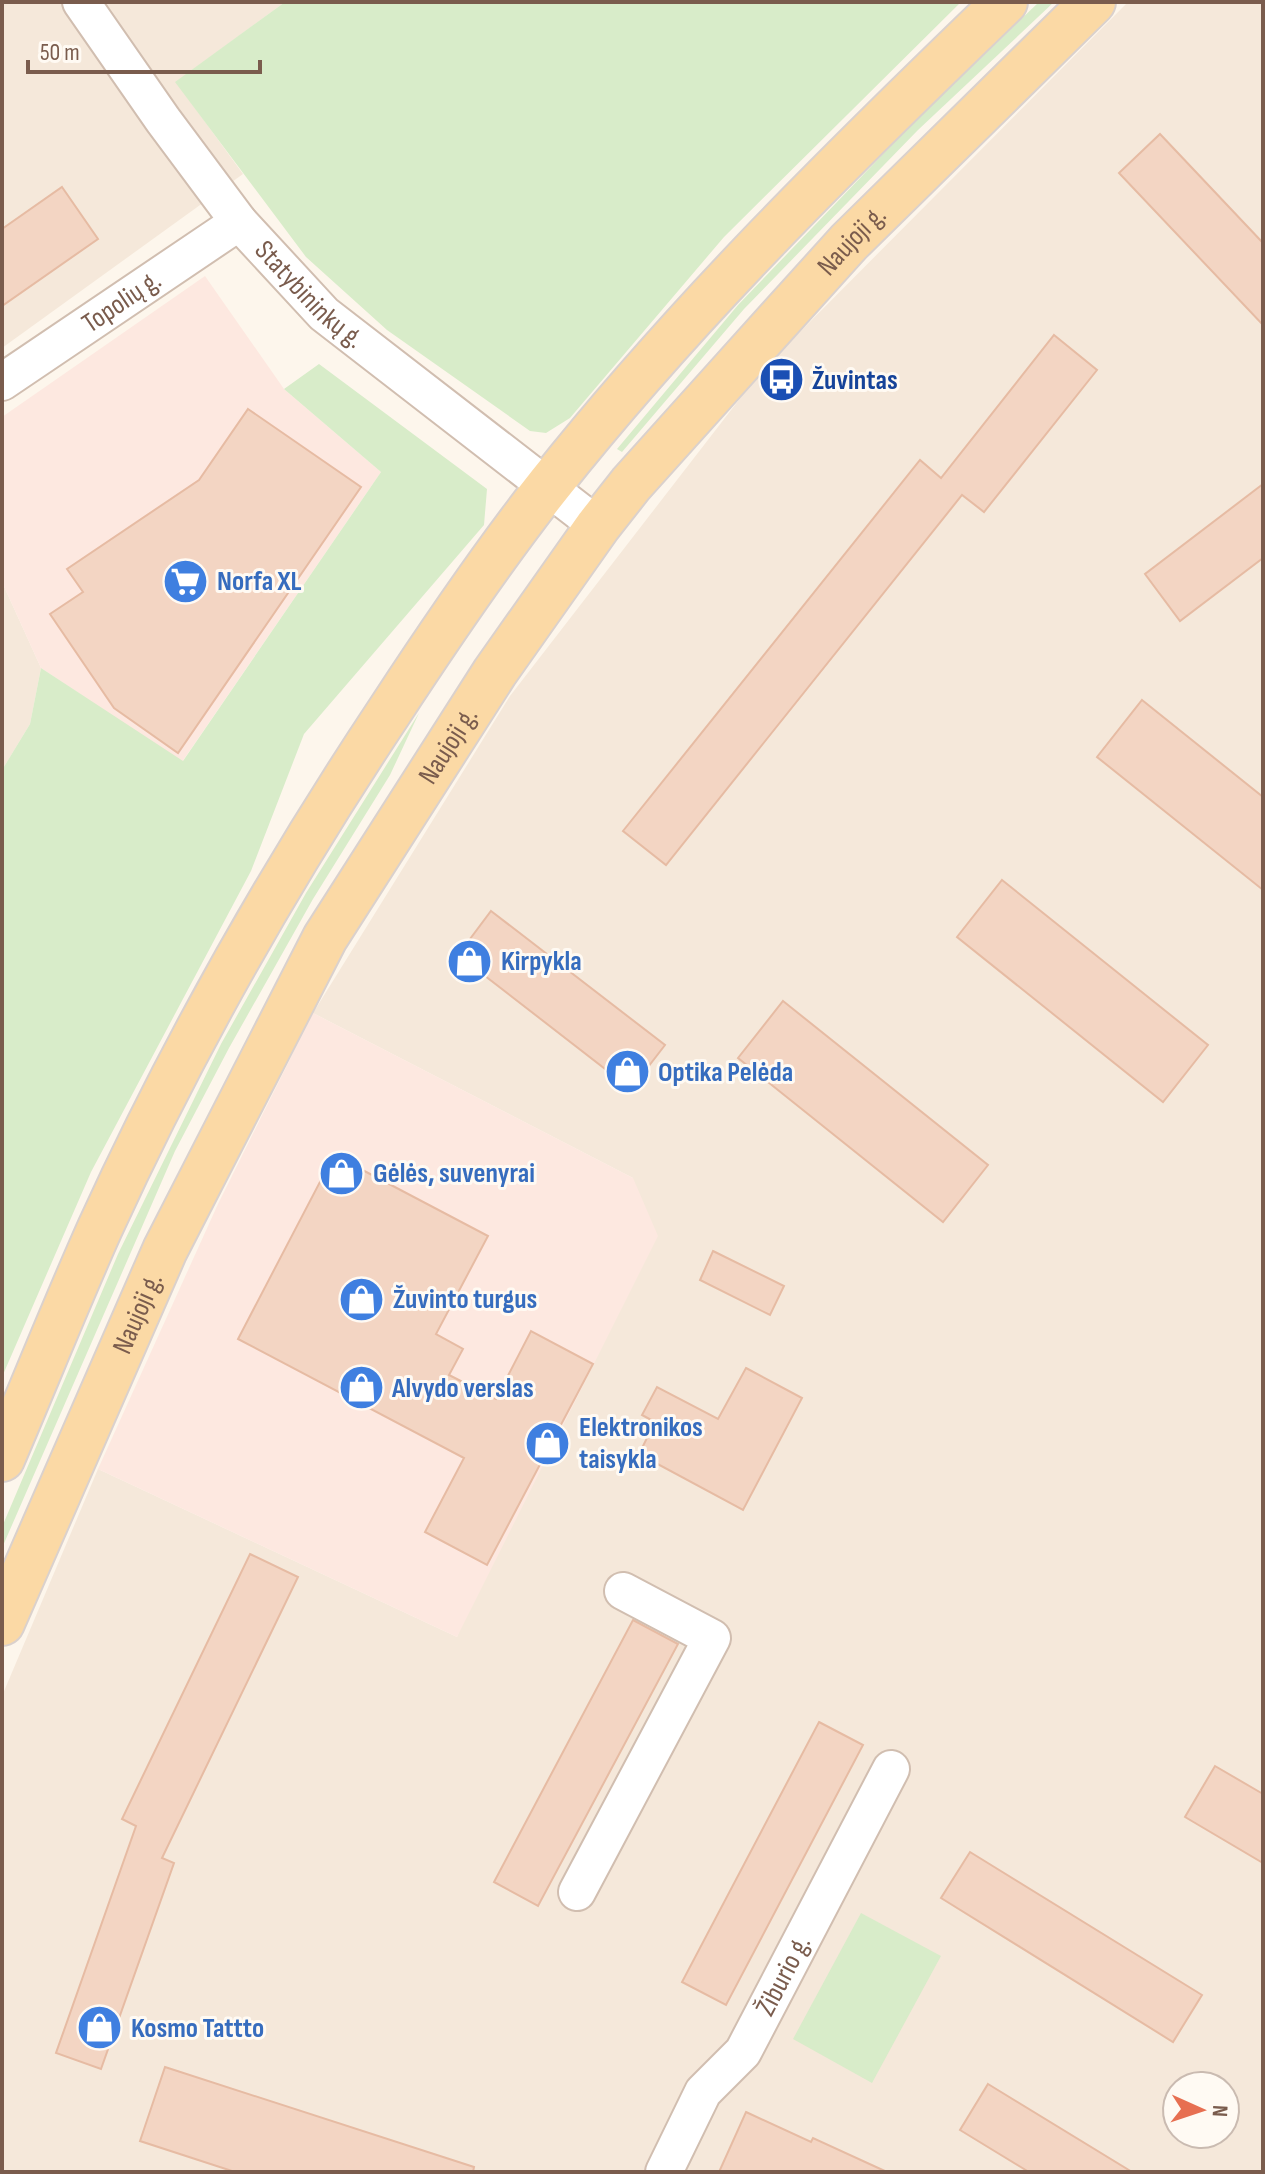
<svg xmlns="http://www.w3.org/2000/svg" width="1265" height="2174" viewBox="0 0 1265 2174" font-family="'Sofia Sans Condensed',sans-serif">
<style>
.residential{fill:#f5e8da;fill-rule:evenodd}
.commercial{fill:#fde8e0}
.green{fill:#d8ecc9}
.building{fill:#f3d5c3;stroke:#e6bba3;stroke-width:2}
.lines{fill:none;stroke-linecap:round;stroke-linejoin:round}
.minor-casing{stroke:#d1beb0;stroke-width:40}
.major-casing{stroke:#dad1cd;stroke-width:48}
.minor{stroke:#fff;stroke-width:36}
.major{stroke:#fbd9a5;stroke-width:44}
.labels{text-anchor:middle;dominant-baseline:central;stroke-width:6;stroke-linejoin:round;paint-order:stroke}
.street-label{font-size:28px;fill:#7a5c4d;stroke:#fffaf3}
.transit-label{font-size:28px;font-weight:bold;fill:#164399;stroke:#fffaf3;text-anchor:start}
.shop-label{font-size:28px;font-weight:bold;fill:#366cbe;stroke:#fffaf3;text-anchor:start}
</style>
<rect width="100%" height="100%" fill="#fdf6ec"/>
<g class="residential">
<path d="M2 2H285L176 82 243 174 2 348Z"/>
<path d="M1128 2H1263V2172H2V1696L98 1469 457 1637 633 1178 313 1013 510 696 762 370ZM1177 2086H1225V2134H1177Z"/>
<path d="M2 582 41 668 30 724 2 770Z"/>
</g>
<g class="commercial">
<path d="M205 276 284 389 381 472 182 762 41 668 2 582V417Z"/>
<path d="M313 1013 633 1178 658 1236 457 1637 98 1469 218 1204Z"/>
</g>
<g class="green">
<path d="M285 2H961L724 237 570 418 546 433 530 431 387 330 306 257 175 82Z"/>
<path d="M1039 2H1054L918 130 744 309 622 452 617 449 738 305 912 124Z"/>
<path d="M319 364 487 489 484 525 304 734 251 871 91 1172 2 1377V770L30 724 41 668 183 761 381 472 284 389Z"/>
<path d="M419 713 390 775 313 899 229 1048 175 1151 2 1548V1527L118 1254 221 1044 306 893Z"/>
<path d="M861 1913 941 1956 872 2083 793 2039Z"/>
</g>
<g class="building">
<path d="M1160 134 1263 243V325L1119 173Z"/>
<path d="M62 187 98 239 2 306V229Z"/>
<path d="M1054 335 1097 370 984 512 962 495 666 865 623 831 920 460 941 478Z"/>
<path d="M248 409 361 487 178 753 114 708 50 614 83 592 67 569 199 480Z"/>
<path d="M1263 484V558L1180 621 1145 574Z"/>
<path d="M1142 700 1263 797V890L1097 757Z"/>
<path d="M1002 880 1208 1045 1163 1102 957 937Z"/>
<path d="M491 911 665 1045 631 1089 458 955Z"/>
<path d="M783 1001 988 1165 943 1222 738 1058Z"/>
<path d="M334 1155 488 1236 436 1334 463 1349 449 1375 496 1399 531 1331 593 1364 487 1565 425 1532 464 1458 238 1339Z"/>
<path d="M713 1251 784 1286 770 1315 700 1280Z"/>
<path d="M746 1368 802 1398 743 1510 639 1454 655 1422 642 1415 657 1387 718 1419Z"/>
<path d="M250 1554 298 1577 162 1858 174 1863 101 2069 56 2053 136 1826 122 1819Z"/>
<path d="M633 1620 678 1644 538 1906 494 1882Z"/>
<path d="M819 1722 863 1745 726 2005 682 1982Z"/>
<path d="M1215 1766 1263 1794V1863L1185 1817Z"/>
<path d="M970 1852 1202 1995 1173 2042 941 1898Z"/>
<path d="M165 2067 474 2167 473 2172H235L140 2141Z"/>
<path d="M988 2084 1132 2172H1029L960 2130Z"/>
<path d="M746 2112 811 2142 813 2138 887 2172H719Z"/>
</g>
<g class="lines">
<defs>
<g id="minor">
<path id="s1" d="M81 2 163 120 239 222 324 314 598 526"/>
<path id="s2" d="M2 382 239 222"/>
<path d="M577 1892 712 1638 623 1591"/>
<path id="s3" d="M664 2172 703 2092 743 2052 891 1769"/>
</g>
<g id="major">
<path d="M2 1459C35 1382 66 1304 100 1228 182 1048 280 876 389 712 440 634 492 557 549 485 687 311 846 155 1005 2"/>
<path id="s4" d="M2 1623 165 1250 325 938 495 672 598 526 631 484 738 365 849 242 1093 2"/>
</g>
</defs>
<use href="#minor" class="minor-casing"/>
<use href="#major" class="major-casing"/>
<use href="#minor" class="minor"/>
<use href="#major" class="major"/>
</g>
<defs>
<symbol id="bus-disc" viewBox="-11 -11 22 22"><circle r="9.5" fill="#1a4fb4" stroke="#fffaf3"/><path d="M-5-6H5V4H4V6H2V4H-2V6H-4V4H-5ZM-3.5-4V0h7V-4ZM-3.5 1.2v1.5H-2V1.2ZM2 1.2v1.5H3.5V1.2Z" fill="#fff"/></symbol>
<symbol id="supermarket-disc" viewBox="-11 -11 22 22"><circle r="9.5" fill="#3f7fe0" stroke="#fffaf3"/><path d="M-6-5.5h2.5l.6 2H6L4.5 2H-2.5L-4.4-4H-6ZM-1.5 3.2a1.3 1.3 0 1 0 .1 0ZM3 3.2a1.3 1.3 0 1 0 .1 0Z" fill="#fff"/></symbol>
<symbol id="shop-disc" viewBox="-11 -11 22 22"><circle r="9.5" fill="#3f7fe0" stroke="#fffaf3"/><path d="M-5-2.5h2.3a2.7 3.5 0 0 1 5.4 0H5L5.5 6h-11ZM-1.5-2.5h3a1.5 2.3 0 0 0-3 0Z" fill="#fff"/></symbol>
</defs>
<g fill-rule="evenodd">
<use href="#bus-disc" x="756" y="354" width="51" height="51"/>
<use href="#supermarket-disc" x="160" y="556" width="51" height="51"/>
<use href="#shop-disc" x="444" y="936" width="51" height="51"/>
<use href="#shop-disc" x="602" y="1046" width="51" height="51"/>
<use href="#shop-disc" x="316" y="1148" width="51" height="51"/>
<use href="#shop-disc" x="336" y="1274" width="51" height="51"/>
<use href="#shop-disc" x="336" y="1362" width="51" height="51"/>
<use href="#shop-disc" x="522" y="1418" width="51" height="51"/>
<use href="#shop-disc" x="74" y="2002" width="51" height="51"/>
</g>
<g class="labels">
<g class="street-label">
<text stroke="none"><textPath href="#s4" startOffset="1634">Naujoji g.</textPath></text>
<text stroke="none"><textPath href="#s1" startOffset="372">Statybininkų g.</textPath></text>
<text stroke="none"><textPath href="#s2" startOffset="144">Topolių g.</textPath></text>
<text stroke="none"><textPath href="#s4" startOffset="986">Naujoji g.</textPath></text>
<text stroke="none"><textPath href="#s4" startOffset="338">Naujoji g.</textPath></text>
<text stroke="none"><textPath href="#s3" startOffset="232">Žiburio g.</textPath></text>
</g>
<g class="transit-label">
<text x="812" y="380">Žuvintas</text>
</g>
<g class="shop-label">
<text x="217" y="581">Norfa XL</text>
<text x="501" y="961">Kirpykla</text>
<text x="658" y="1072">Optika Pelėda</text>
<text x="373" y="1173">Gėlės, suvenyrai</text>
<text x="393" y="1299">Žuvinto turgus</text>
<text x="392" y="1388">Alvydo verslas</text>
<text x="579" y="1427">Elektronikos<tspan x="579" dy="32">taisykla</tspan></text>
<text x="131" y="2028">Kosmo Tattto</text>
</g>
</g>
<rect width="1265" height="2174" fill="none" stroke="#7a5c4d" stroke-width="8"/>
<g transform="translate(1201 2110) rotate(93)"><circle r="38" fill="#fffaf3" stroke="#cabbb1" stroke-width="2"/>
<path d="M0-6L14 30L0 20L-14 30Z" fill="#e76f51"/>
<text y="-12" font-size="22" font-weight="bold" text-anchor="middle" fill="#7a5c4d">N</text>
</g>
<path d="M28 60v12h232v-12" fill="none" stroke="#7a5c4d" stroke-width="4"/>
<text x="40" y="60" font-size="24" fill="#7a5c4d" stroke="#fffaf3" stroke-width="6" paint-order="stroke">50 m</text>
</svg>
